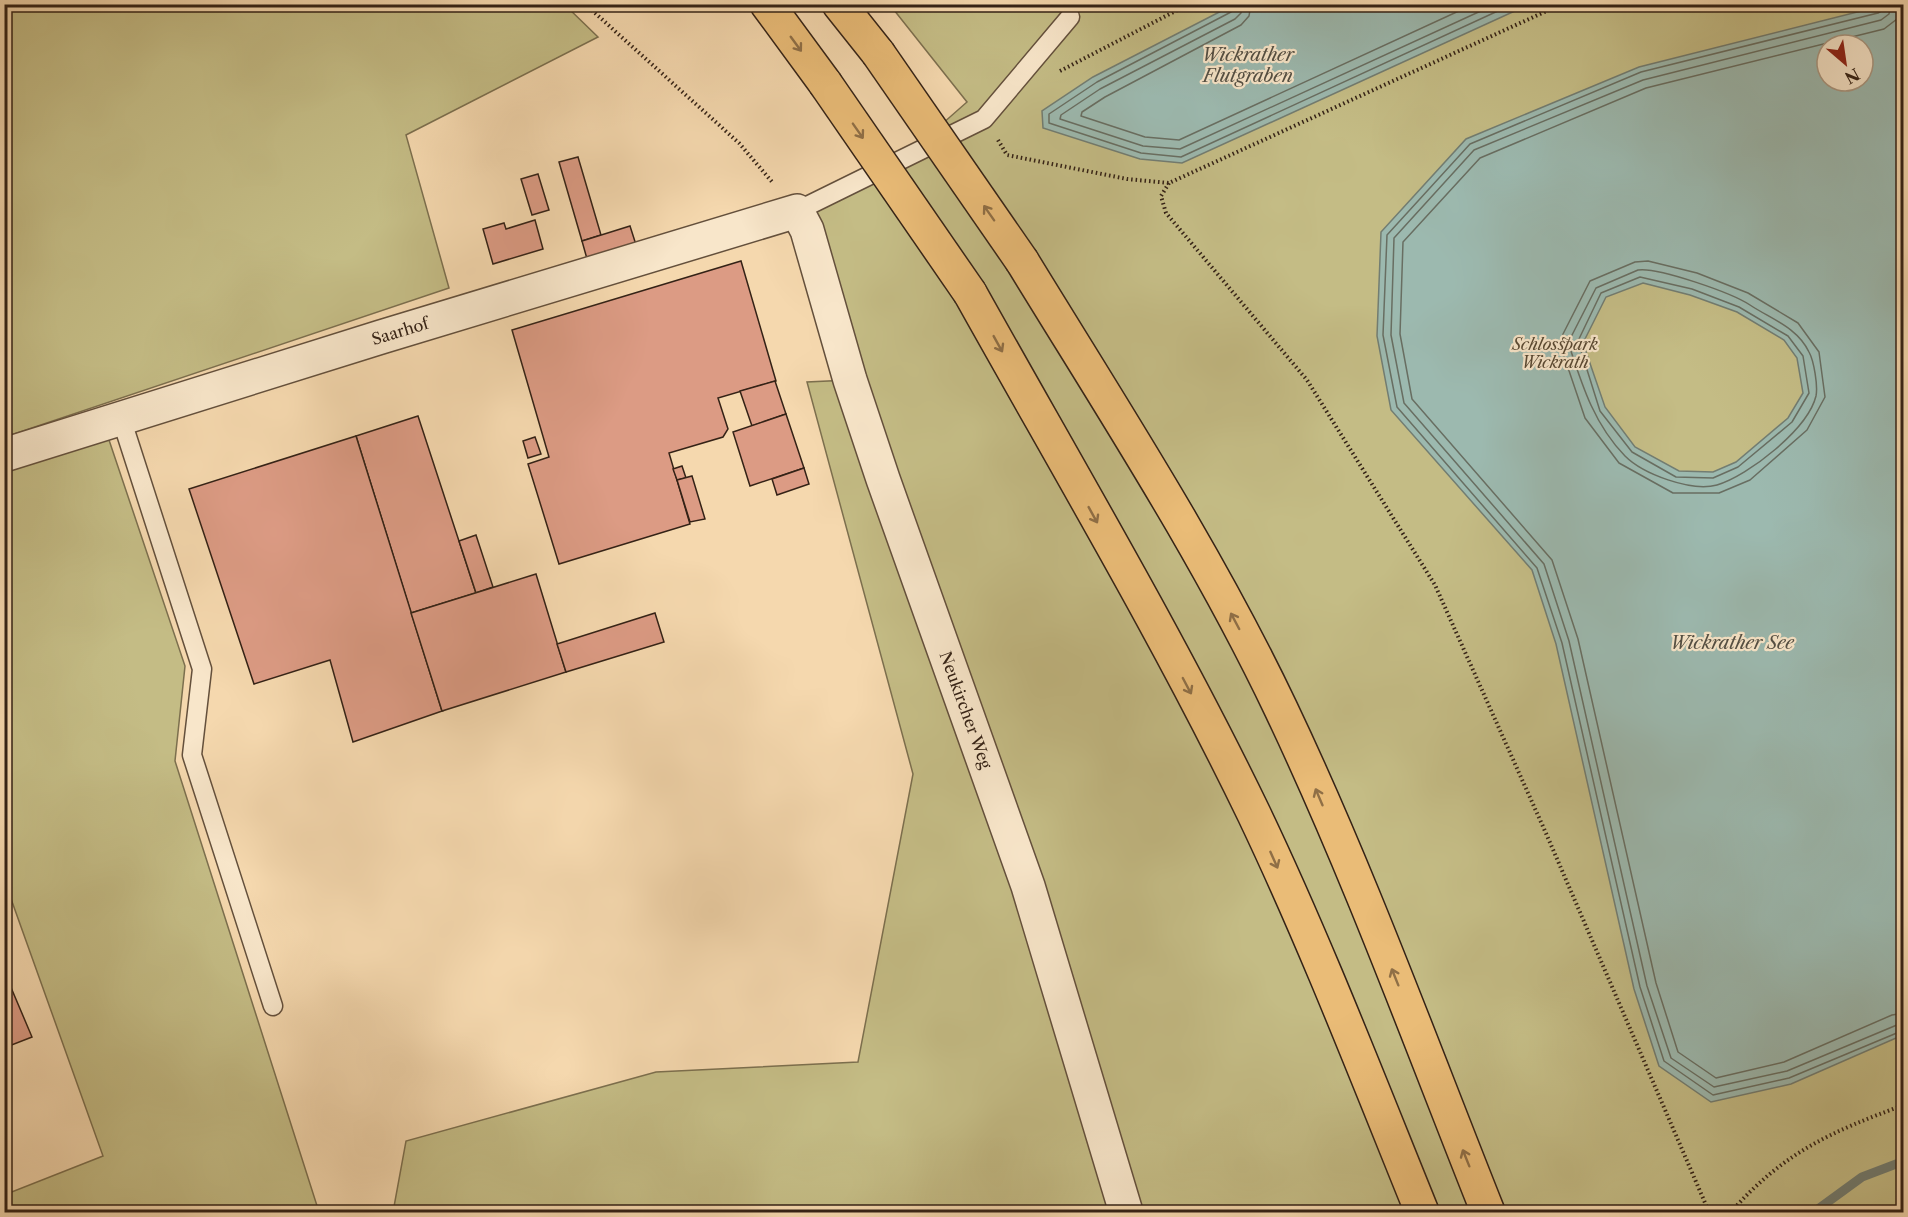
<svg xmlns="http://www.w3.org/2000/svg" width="1908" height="1217" viewBox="0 0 1908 1217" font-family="'Libre Caslon Text',serif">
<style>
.green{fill:#c4bc85;stroke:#7c6f4e;stroke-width:1.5;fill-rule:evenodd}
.water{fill:#9cb9af;stroke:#727d72;stroke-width:1.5;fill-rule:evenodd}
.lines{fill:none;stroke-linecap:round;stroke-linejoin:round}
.shore{stroke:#686e62;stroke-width:1.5}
.stream{stroke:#727d72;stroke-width:9}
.building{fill:#dc9b84;stroke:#342216;stroke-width:1.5}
.service-casing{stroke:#64503c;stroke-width:21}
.minor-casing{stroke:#64503c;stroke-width:36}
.motorway-casing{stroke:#342216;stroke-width:36}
.path{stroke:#342216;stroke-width:4;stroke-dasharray:1.5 3;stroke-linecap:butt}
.service{stroke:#f8e6ca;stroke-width:18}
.minor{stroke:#f8e6ca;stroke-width:33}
.motorway{stroke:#eabc77;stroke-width:33}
.motorway-bridge-casing{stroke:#342216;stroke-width:36;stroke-linecap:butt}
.motorway-bridge{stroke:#eabc77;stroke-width:33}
.oneway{stroke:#8f6f46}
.labels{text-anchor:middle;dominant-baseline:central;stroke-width:4.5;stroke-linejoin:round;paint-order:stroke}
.street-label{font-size:16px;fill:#342216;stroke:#f8e6ca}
.park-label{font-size:16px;font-style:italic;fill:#584832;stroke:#f8e6ca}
.water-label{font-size:18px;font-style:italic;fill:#534f44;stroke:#f8e6ca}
</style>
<rect width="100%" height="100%" fill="#f5d8ae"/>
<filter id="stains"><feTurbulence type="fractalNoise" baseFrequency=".00333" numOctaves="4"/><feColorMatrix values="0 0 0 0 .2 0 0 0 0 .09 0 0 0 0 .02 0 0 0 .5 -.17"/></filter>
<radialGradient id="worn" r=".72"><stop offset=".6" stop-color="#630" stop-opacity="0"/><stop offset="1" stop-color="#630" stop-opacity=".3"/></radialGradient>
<g class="green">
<path d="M4 5H565L598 37 406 135 449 288 5 437Z"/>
<path d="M890 5H1903V1212H393L406 1141 656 1072 858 1062 913 774 807 382 849 380 797 211 925 139 967 102ZM1827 45H1863V81H1827Z"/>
<path d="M108 437 185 666 175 761 319 1212H5L4 1195 103 1156 5 882V468Z"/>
</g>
<g class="water">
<path d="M1233 5V4L1528 5 1182 163 1140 159 1043 128 1042 111 1093 77Z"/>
<path d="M1904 5 1903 1035 1791 1084 1711 1102 1659 1066 1634 989 1556 644 1532 570 1391 410 1377 336 1381 232 1466 139 1639 67 1877 7ZM1827 45H1863V81H1827ZM1643 283 1690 295 1737 312 1784 340 1797 358 1803 393 1788 418 1736 462 1713 472 1679 471 1635 447 1605 407 1583 343 1606 297Z"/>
</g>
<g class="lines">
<g class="shore">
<path d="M1234 4 1231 12 1097 82 1049 114V123L1141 153 1181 157 1513 4"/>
<path d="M1242 4 1241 13 1235 19 1100 89 1061 115 1060 119 1143 146 1180 149 1496 4"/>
<path d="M1251 4 1249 16 1241 25 1105 97 1082 112 1081 116 1145 137 1179 140 1474 4"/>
<path d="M1884 4 1883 10 1878 13 1641 72 1470 144 1387 235 1383 335 1397 407 1537 568 1562 643 1640 987 1664 1061 1713 1095 1789 1078 1904 1030"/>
<path d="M1891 4 1889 14 1881 20 1643 80 1474 150 1394 238 1391 335 1404 403 1544 564 1569 641 1647 986 1671 1058 1714 1087 1787 1071 1904 1022"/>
<path d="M1900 4 1897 19 1884 29 1646 88 1480 158 1403 242 1400 334 1412 399 1552 560 1578 639 1656 983 1678 1052 1716 1078 1784 1062 1892 1015 1904 1013"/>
<path d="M1648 261 1697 273 1748 293 1798 323 1819 352 1825 397 1807 430 1750 480 1719 493H1673L1619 463 1585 418 1562 350 1563 334 1590 281 1635 262Z"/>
<path d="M1638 270C1658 267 1732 293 1750 305 1771 319 1797 327 1809 352 1814 361 1818 386 1816 396 1808 429 1748 476 1717 485 1691 492 1643 474 1625 456 1595 425 1583 388 1570 348V339L1596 288Z"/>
<path d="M1640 277 1692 289 1739 307 1788 336 1803 356 1809 393 1792 422 1738 467 1713 478 1676 477 1632 452 1600 411 1578 341 1601 293Z"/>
</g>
<path class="stream" d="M1814 1212 1862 1177 1904 1161"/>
</g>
<g class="building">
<path d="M578 157 601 235 582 241 559 162Z"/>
<path d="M538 174 549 210 532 215 521 179Z"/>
<path d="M535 220 543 249 493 264 483 229 504 223 506 229Z"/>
<path d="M630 226 638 251 589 266 582 241Z"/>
<path d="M741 261 776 381 718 398 728 429 723 437 669 453 690 524 559 564 528 464 549 457 512 330Z"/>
<path d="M775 381 786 414 752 426 740 391Z"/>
<path d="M786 414 804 468 750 486 733 432Z"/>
<path d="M418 416 476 593 411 613 356 436Z"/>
<path d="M356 436 442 711 445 710 353 742 330 660 254 684 189 489Z"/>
<path d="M535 437 541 454 528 458 523 441Z"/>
<path d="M682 466 686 478 677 480 673 469Z"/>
<path d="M804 468 809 484 777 495 772 479Z"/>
<path d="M692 476 705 519 690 522 677 480Z"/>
<path d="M476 535 493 587 476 593 459 541Z"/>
<path d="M536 574 566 672 442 711 411 613Z"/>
<path d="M655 613 664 642 566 672 557 644Z"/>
<path d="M4 971 32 1037 4 1048Z"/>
</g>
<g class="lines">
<defs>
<g id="service">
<path d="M797 211 984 119 1070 17"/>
<path d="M121 418 202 669 192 755 273 1006"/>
</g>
<path id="minor" d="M4 455 381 337 797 211 807 230 850 380 883 479 1028 886 1126 1212"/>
<g id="motorway">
<path d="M767 4 825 83"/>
<path d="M839 4 878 53"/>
<path d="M1022 261C1112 408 1207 553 1281 709 1359 873 1421 1044 1488 1212"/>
<path d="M970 293C1066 465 1168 636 1254 814 1316 944 1368 1079 1422 1212"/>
</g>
</defs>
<use href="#service" class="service-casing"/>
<use href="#minor" class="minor-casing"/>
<use href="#motorway" class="motorway-casing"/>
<g class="path">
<path d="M585 4 739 143 773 183"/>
<path d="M1060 71 1189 4"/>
<path d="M998 140 1007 155 1127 179 1169 183 1562 4"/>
<path d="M1169 183 1161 196 1166 213 1307 380 1435 585 1545 831 1709 1212"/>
<path d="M1731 1212C1783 1153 1830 1132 1904 1105"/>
<path d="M1885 1212 1904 1206"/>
</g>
<use href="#service" class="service"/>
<use href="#minor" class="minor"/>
<use href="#motorway" class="motorway"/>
<defs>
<g id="motorway-bridge">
<path d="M878 53 1022 261"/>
<path d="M825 83 970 293"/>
</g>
</defs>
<use href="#motorway-bridge" class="motorway-bridge-casing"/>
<use href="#motorway-bridge" class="motorway-bridge"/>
</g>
<defs><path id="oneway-shaft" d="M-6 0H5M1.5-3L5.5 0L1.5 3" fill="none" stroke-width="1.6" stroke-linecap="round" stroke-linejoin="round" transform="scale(1.5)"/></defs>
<g class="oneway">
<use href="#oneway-shaft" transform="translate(796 44) rotate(54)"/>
<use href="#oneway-shaft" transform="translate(858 131) rotate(55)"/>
<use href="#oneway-shaft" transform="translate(989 213) rotate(-125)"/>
<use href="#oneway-shaft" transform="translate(998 344) rotate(61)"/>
<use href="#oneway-shaft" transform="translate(1093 515) rotate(61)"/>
<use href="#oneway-shaft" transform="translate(1235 621) rotate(-118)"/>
<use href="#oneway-shaft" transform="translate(1187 686) rotate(62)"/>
<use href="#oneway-shaft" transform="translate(1319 797) rotate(-113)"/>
<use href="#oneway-shaft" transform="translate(1274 860) rotate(66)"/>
<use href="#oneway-shaft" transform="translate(1395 977) rotate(-112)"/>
<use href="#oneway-shaft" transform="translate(1466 1158) rotate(-112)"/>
</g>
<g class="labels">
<g class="street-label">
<text transform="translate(400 331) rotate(-17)">Saarhof</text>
<text transform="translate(966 710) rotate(70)">Neukircher Weg</text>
</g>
<g class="park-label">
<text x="1555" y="344">Schlosspark<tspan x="1555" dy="18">Wickrath</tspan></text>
</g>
<g class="water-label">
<text x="1248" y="55">Wickrather<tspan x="1248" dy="21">Flutgraben</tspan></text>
<text x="1732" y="643">Wickrather See</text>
</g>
</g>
<rect width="1908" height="1217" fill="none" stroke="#f5d8ae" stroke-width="24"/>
<rect x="6" y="6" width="1896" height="1205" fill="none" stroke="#342216" stroke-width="3"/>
<rect x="12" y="12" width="1884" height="1193" fill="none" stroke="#342216" stroke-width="1.5"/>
<g transform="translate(1845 63) rotate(151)"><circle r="28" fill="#f8e6ca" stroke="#aa9882" stroke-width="1.5"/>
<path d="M0-4.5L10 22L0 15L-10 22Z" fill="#8f2418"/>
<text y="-9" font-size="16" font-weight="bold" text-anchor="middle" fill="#342216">N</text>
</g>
<rect width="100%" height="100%" filter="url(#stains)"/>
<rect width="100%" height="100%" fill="url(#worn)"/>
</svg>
